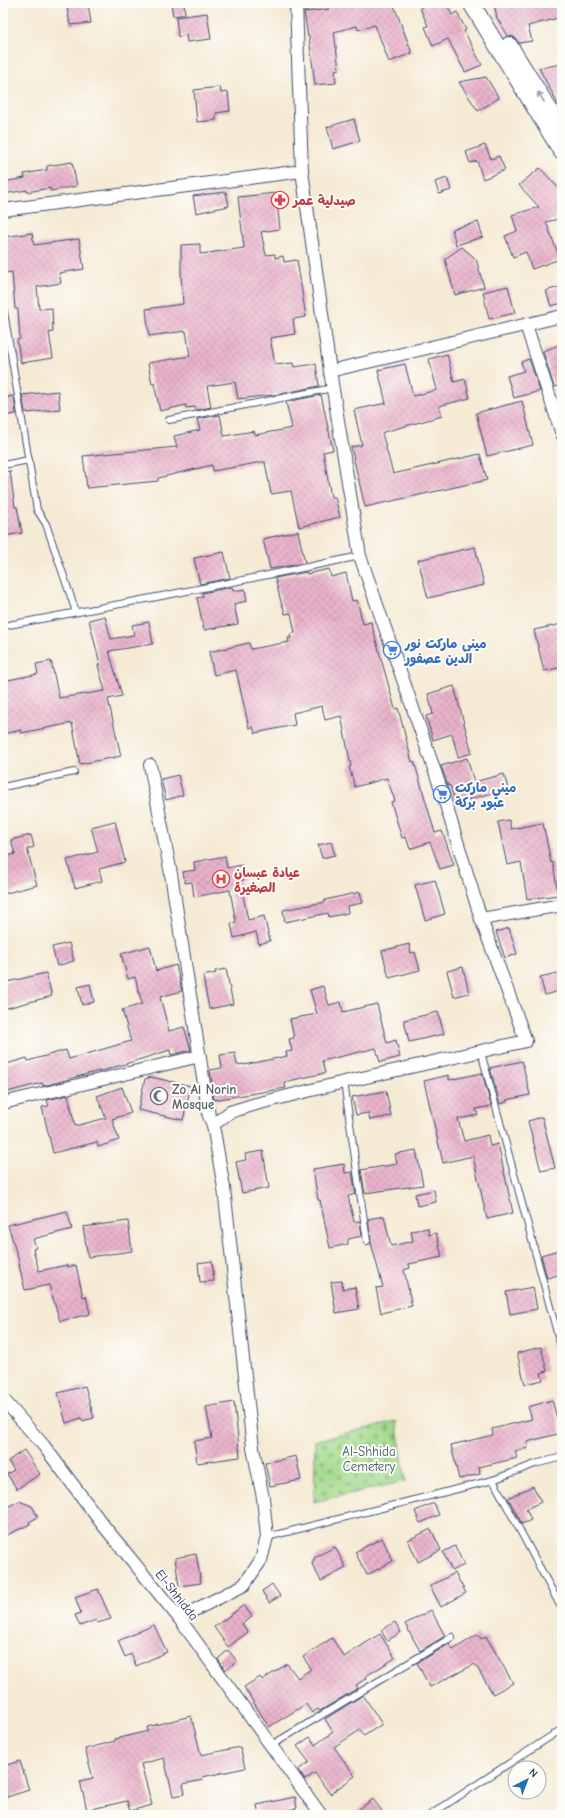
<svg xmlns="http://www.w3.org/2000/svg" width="565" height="1818" viewBox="0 0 565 1818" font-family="'Comic Neue','Playpen Sans Arabic',sans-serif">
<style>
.cemetery{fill:url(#cemetery-stones);stroke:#5e8474}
.building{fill:url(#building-cross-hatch)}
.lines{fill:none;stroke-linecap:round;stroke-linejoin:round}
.lane-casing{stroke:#3c4b70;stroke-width:8}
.street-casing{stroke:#3c4b70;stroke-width:14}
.secondary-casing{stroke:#3c4b70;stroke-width:18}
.lane{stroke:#fff;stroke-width:6}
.street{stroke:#fff;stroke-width:12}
.secondary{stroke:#fff;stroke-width:16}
.oneway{stroke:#8d97ae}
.labels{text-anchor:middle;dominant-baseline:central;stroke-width:4;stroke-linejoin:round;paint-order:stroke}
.health-label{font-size:13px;font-weight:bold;fill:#be3a42;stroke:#fdfcf7;text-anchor:start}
.shop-label{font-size:13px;font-weight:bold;fill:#366cbe;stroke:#fdfcf7;text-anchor:start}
.worship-label{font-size:13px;font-weight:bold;fill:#5b616d;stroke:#fdfcf7;text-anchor:start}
.park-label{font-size:13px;fill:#3c5a69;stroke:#fdfcf7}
.street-label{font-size:13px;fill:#1b2f5e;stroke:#fdfcf7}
</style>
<defs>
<pattern id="cemetery-stones" width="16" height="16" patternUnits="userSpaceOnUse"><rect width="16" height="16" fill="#a1d98b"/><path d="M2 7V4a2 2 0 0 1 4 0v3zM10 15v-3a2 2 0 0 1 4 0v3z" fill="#8abb7a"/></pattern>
<pattern id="building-cross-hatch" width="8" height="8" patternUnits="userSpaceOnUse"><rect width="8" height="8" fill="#e9b2ca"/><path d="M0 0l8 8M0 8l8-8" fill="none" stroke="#c799b0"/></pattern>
</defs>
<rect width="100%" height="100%" fill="#fdfcf7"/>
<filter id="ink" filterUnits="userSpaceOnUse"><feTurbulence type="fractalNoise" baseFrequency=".025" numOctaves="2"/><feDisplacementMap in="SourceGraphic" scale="8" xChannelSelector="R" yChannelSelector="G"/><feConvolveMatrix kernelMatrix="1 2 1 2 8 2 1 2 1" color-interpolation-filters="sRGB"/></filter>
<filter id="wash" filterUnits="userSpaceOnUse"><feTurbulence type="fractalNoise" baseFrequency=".012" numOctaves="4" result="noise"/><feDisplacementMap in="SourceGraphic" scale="16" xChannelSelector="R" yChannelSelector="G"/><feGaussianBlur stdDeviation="0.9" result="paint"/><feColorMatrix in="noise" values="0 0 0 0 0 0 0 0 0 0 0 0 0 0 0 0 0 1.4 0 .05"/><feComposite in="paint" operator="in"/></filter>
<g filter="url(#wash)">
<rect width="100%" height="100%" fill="#f5ead4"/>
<path class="cemetery" d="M396 1421 406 1481 314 1502 315 1441Z"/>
<g id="blocks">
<g class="building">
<path d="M171 3H184L185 14 173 16Z"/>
<path d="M336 3H393L412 53 389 62 375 25 358 30 357 26 334 32 339 69 335 70 336 83 315 85 309 36 308 37 304 12 329 9 328 5Z"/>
<path d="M430 3H446L452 15 457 12 466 30 464 31 482 65 465 72 448 39 433 46 425 27 428 26 420 8Z"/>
<path d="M494 3H562V17L528 26 532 41 519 43 514 37 508 36 497 18Z"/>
<path d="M88 4 91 23 70 25 67 7Z"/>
<path d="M207 13 211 39 187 42 186 35 178 37 176 17Z"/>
<path d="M562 64V112L539 68Z"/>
<path d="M486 77 499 98 478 111 459 82Z"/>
<path d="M220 87 221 93 228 92 230 111 216 113V120L197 122 194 90Z"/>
<path d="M354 119 360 141 333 149 327 127Z"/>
<path d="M485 145 491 159 499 156 505 170 483 179 477 161 470 163 466 152Z"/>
<path d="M72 162 77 186 51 191 50 188 27 192V190L3 194V182L25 178 24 174 47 170V166Z"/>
<path d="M540 168 562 192V218L546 222 560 259 532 269 526 252 513 257 505 236 517 231 512 215 539 207 519 185Z"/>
<path d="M447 178 451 190 439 194 435 182Z"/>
<path d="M226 192 229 206 196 213 193 196Z"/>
<path d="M276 193 280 229 261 232 266 255 275 254V258L283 256 284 262 297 260 306 317 293 319 295 334 270 338 275 365 293 363 294 367 316 364 319 386 281 394 238 399 235 382 207 386 211 407 196 410 195 407 186 408V405L160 411 154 383 152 384 148 363 190 356 186 331 149 336 146 309 183 304 181 273V245L200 244V254L244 248 238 197Z"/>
<path d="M478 222 483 237 456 245 452 229Z"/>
<path d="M32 233 34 245 79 239 84 269 59 273 61 283 37 287 39 309 52 308 53 332 49 333 53 358 21 363 17 340 20 339 18 309H15L12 272 5 273 3 237Z"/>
<path d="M462 247 476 259 484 287 455 295 445 259Z"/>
<path d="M508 286 515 313 489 319 483 292Z"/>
<path d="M562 286V303L551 306 546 291Z"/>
<path d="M559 345 562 353V385L554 387 543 351Z"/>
<path d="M447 354 454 382 465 379 470 398 439 406 442 416 384 432 382 433 393 474 480 454 487 480 365 507 351 447 362 445 354 410 386 403 378 370 405 364 413 396 437 390 429 359Z"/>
<path d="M529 359 540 391 514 398 507 376 524 371 521 362Z"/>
<path d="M58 391 60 409 28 413V412H25L22 395Z"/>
<path d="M321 395 333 450 323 452 331 497H335L340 517 299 527 291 491 271 494 265 462H262L213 471 212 465 158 478V481L87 488 83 456 177 447 174 436 200 430 197 419 220 415 224 436 254 431 255 435 292 428 286 402Z"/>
<path d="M14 396 16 414 3 416V398Z"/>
<path d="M522 401 533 445 487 456 476 413Z"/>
<path d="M10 471 15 507H17L22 533 3 536V472Z"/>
<path d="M298 531 305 563 270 569 263 539Z"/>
<path d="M475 547 484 585 428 598 418 560Z"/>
<path d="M224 552 230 578 200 584 194 558Z"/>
<path d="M329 569 331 577 346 573 352 601 357 600 363 624 371 622 395 709 398 708 412 762 414 761 435 833 442 831 454 865 440 869 430 842 410 849 406 837 402 838 391 802 395 801 387 778 355 787 349 767 351 766 341 716 325 720 322 706 293 713 295 725 255 733 253 727 249 728 236 670 214 675 209 652 249 643 251 649 289 642 288 638H291L290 634 295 633 291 613 285 614 283 606H282L275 578 307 572V574Z"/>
<path d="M232 587 233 591 245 589 247 601 234 604 238 624 204 630 197 598 203 597 202 593Z"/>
<path d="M105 616 111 639 134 635 132 625 149 622 153 644 109 651 122 696 108 699 121 756 80 764 72 723 21 733V730L3 734V681L38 674 36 664 51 661 59 698 105 691 98 665 100 664 89 620Z"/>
<path d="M562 624V667L544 671 534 630Z"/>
<path d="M454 686 472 753 458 757 452 734 433 740 426 716 433 714 428 694Z"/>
<path d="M467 758 474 782 504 774 508 789 455 803 450 785 448 786 441 766Z"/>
<path d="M178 775 183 795 166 800 161 779Z"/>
<path d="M509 820 511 829 543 823 551 863 553 862 558 895 527 899 521 862 507 865 498 822Z"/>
<path d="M115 821 125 862 99 869 102 881 75 888 67 860 98 852 91 827Z"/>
<path d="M31 835 34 847 27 849 37 885 3 894V857L15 854 11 840Z"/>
<path d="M331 842 335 855 322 858 318 845Z"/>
<path d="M225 856 227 868 242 865 244 880H240L248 920 264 916 270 941 259 944 256 932 234 938 231 924 236 923 230 890 194 897 192 882 185 883 183 872 195 870 194 862Z"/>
<path d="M435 880 445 914 425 920 415 885Z"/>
<path d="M360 892 363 903 347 906 348 913 329 917 328 913 285 922 283 910 325 902V900Z"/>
<path d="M509 928 517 954 505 958 496 932Z"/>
<path d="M69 943 74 961 57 966 52 947Z"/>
<path d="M409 944 411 953 415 952 420 970 389 978 382 951Z"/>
<path d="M150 946 156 971 176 965 182 991 160 997 169 1031 184 1027 191 1050 171 1055 170 1050 99 1072V1071L43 1086 42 1083 3 1093V1065L27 1058 28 1061 66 1050 69 1059 131 1041 122 1010 142 1004 135 977 128 979 121 954Z"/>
<path d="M463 967 469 993 454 997 447 971Z"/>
<path d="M226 969 233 1004 209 1009 203 976 216 973 215 971Z"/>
<path d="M562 972V990L545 995 540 977Z"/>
<path d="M46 973 52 996 3 1009V983Z"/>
<path d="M90 984 94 1002 82 1005 78 987Z"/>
<path d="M323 986 329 1005 341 1002 343 1012 377 1004 387 1043 396 1040 400 1057 380 1062 376 1048 322 1061 325 1073 284 1082 286 1088 214 1100 210 1070 222 1068 220 1055 235 1053 237 1065 244 1064V1065L287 1056 286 1052 292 1051 289 1039 294 1038 290 1019 317 1014 310 990Z"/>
<path d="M438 1012 444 1034 409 1042 404 1020Z"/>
<path d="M522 1061 530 1095 506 1100 507 1102 500 1104 490 1068Z"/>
<path d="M482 1073 491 1106 476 1109 478 1115 458 1119 464 1141 488 1135 490 1146 498 1144 513 1213 487 1219 473 1156 443 1163 424 1081 449 1075V1080Z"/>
<path d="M151 1077 191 1086 183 1120 138 1110 145 1079Z"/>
<path d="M122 1087 131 1113 112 1119 119 1140 98 1147 97 1142 53 1153 42 1107 49 1106 47 1100 68 1095 75 1126 106 1118 97 1096Z"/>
<path d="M386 1091 391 1116 370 1120 368 1113 356 1115 352 1097Z"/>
<path d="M542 1117 555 1168 541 1171 528 1121Z"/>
<path d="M416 1150 423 1185 365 1193 361 1170 397 1164 395 1154Z"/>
<path d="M263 1151 269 1188 242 1193 236 1162 246 1160 245 1154Z"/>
<path d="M344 1164 345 1173 352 1172 356 1194 348 1196 354 1222 360 1221 362 1236 348 1239V1244L330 1248 320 1200H318L313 1169Z"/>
<path d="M434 1190 436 1202 417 1206 415 1194Z"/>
<path d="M67 1211 72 1229 33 1239 36 1248 33 1249 39 1271 67 1265V1267L76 1265 83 1297 86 1296 90 1314 60 1321 49 1285 25 1290 19 1265H20L8 1225Z"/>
<path d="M384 1216 391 1246 413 1241 411 1231 428 1228 429 1235 436 1233 442 1257 409 1264 410 1268 404 1270 412 1306 381 1313 376 1288 383 1287 371 1243 368 1219Z"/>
<path d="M128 1221 132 1251 88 1257 83 1227Z"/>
<path d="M562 1249V1274L547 1278 541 1255Z"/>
<path d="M212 1261 214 1281 200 1282 198 1263Z"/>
<path d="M342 1281 343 1289 355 1287 359 1309 336 1313 331 1282Z"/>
<path d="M533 1287 537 1309 510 1314 506 1292Z"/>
<path d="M541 1347 547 1371 541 1373 543 1380 525 1384 517 1353Z"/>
<path d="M85 1386 94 1418 82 1421 81 1418 66 1423 58 1393Z"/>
<path d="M552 1400 561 1433 527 1442 528 1448 515 1451 517 1458 479 1467 480 1474 459 1479 451 1445 493 1435 492 1429 532 1419 528 1407Z"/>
<path d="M234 1402 240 1457 197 1463 194 1441 212 1438 206 1407Z"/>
<path d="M24 1450 40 1474 17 1489 7 1474 14 1470 8 1461Z"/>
<path d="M296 1456 301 1480 270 1486 265 1463Z"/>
<path d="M533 1486 541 1502 526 1509 531 1520 522 1524 508 1498Z"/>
<path d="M19 1501 32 1506 38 1517 29 1522 30 1524 3 1537V1509Z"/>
<path d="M434 1503 439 1515 420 1523 415 1511Z"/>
<path d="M431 1529 441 1550 418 1562 408 1540Z"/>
<path d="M382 1538 393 1561 367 1575 355 1552Z"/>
<path d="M455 1546 464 1565 452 1571 443 1552Z"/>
<path d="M335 1547 346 1568 321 1581 312 1564 315 1557Z"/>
<path d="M196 1554 201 1583 179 1586 175 1558Z"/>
<path d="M455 1573 466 1593 441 1607 430 1586Z"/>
<path d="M272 1584 280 1596 269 1603 262 1591Z"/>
<path d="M98 1589 111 1619 97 1623 96 1620 80 1626 75 1615 81 1613 75 1597Z"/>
<path d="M244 1605 252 1617 242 1624 248 1632 228 1647 214 1627Z"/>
<path d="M431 1610 445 1636 420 1651 405 1624Z"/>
<path d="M395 1622 401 1632 387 1641 381 1630Z"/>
<path d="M154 1625 167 1652 136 1666 131 1654 125 1657 118 1641Z"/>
<path d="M380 1634 395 1658 366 1676 367 1678 356 1685 358 1688 320 1711 318 1709 312 1713 306 1704 269 1727 244 1687 260 1677 262 1680 287 1664 298 1678 311 1669 303 1657 332 1638 344 1657Z"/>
<path d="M478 1634 481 1639 486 1636 513 1683 493 1694 475 1664 430 1687 417 1663 449 1644 453 1650Z"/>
<path d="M228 1650 237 1661 225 1670 218 1659Z"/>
<path d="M363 1695 382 1724 364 1736 360 1730 334 1747 355 1776 330 1794 315 1773 305 1780 298 1770 309 1762 297 1746 310 1737 315 1745 333 1732 325 1719Z"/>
<path d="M191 1716 201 1755 240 1747 245 1768 202 1777 203 1780 183 1784 185 1794 173 1796 164 1758 141 1764 152 1805 130 1811 127 1801 87 1810 80 1781 93 1778 85 1749 115 1741V1739L148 1731 147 1727Z"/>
<path d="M20 1761 29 1790 7 1797 3 1783V1766Z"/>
<path d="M295 1797 297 1808 287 1810 288 1815H259L257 1805Z"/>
<path d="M373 1799 385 1815H351Z"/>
</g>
</g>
</g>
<g filter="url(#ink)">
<use href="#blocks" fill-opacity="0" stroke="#3c4b70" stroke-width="1"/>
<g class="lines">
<defs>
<g id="lane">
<path d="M3 306 37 510 46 524 76 612"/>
<path d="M169 420 333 388"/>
<path d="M3 465 29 460"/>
<path d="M3 626C122 604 241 581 360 556"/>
<path d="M3 787 74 772"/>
<path d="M481 1052 562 1351"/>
<path d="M344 1082 367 1241"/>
<path d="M493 1480 562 1609"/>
<path d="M267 1537 493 1480 535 1464 562 1457"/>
<path d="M270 1746 452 1637"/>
<path d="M430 1815 562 1729"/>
</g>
<g id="street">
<path d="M296 3 302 171 330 371"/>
<path d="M3 210 302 171"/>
<path d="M526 325 562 434"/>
<path d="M150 765 171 874 209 1116 213 1125 224 1188 253 1448 263 1498 267 1537 261 1560 244 1585 179 1618"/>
<path d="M481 919 562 905"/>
<path d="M3 1103 200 1056"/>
<path d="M213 1125 230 1112 256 1104 344 1082 526 1041 481 919 442 792 360 556 330 371 562 316"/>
<path d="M3 1399 44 1446 103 1525 179 1618 321 1815"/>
</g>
<g id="secondary">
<path d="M471 3 562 152"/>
<path d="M509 45 562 130"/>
</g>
</defs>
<use href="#lane" class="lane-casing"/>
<use href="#street" class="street-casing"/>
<use href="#secondary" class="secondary-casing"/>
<use href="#lane" class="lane"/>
<use href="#street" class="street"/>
<use href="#secondary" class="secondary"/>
</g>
<defs><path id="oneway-shaft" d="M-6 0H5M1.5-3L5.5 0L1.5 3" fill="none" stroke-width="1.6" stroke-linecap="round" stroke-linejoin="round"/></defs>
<use class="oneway" href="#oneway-shaft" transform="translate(541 97) rotate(-122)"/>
</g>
<defs>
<symbol id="pharmacy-ring" viewBox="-11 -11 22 22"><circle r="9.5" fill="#fdfcf7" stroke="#e0444e" stroke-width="1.5"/><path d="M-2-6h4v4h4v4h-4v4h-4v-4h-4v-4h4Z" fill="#e0444e"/></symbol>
<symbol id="supermarket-ring" viewBox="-11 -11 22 22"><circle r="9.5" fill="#fdfcf7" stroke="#3f7fe0" stroke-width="1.5"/><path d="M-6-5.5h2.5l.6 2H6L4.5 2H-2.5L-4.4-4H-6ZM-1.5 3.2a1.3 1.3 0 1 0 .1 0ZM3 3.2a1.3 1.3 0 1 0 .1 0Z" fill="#3f7fe0"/></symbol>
<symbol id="hospital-ring" viewBox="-11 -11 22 22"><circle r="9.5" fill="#fdfcf7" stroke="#e0444e" stroke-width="1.5"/><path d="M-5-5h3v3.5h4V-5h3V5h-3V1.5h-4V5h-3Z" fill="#e0444e"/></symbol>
<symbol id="mosque-ring" viewBox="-11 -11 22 22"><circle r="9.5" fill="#fdfcf7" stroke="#6b7280" stroke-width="1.5"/><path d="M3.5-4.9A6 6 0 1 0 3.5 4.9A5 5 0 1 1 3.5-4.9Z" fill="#6b7280"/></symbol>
</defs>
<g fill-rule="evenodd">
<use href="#pharmacy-ring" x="270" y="190" width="20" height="20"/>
<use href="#supermarket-ring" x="382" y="640" width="20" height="20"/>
<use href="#supermarket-ring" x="432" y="784" width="20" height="20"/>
<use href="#hospital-ring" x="211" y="869" width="20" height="20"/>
<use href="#mosque-ring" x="149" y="1086" width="20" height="20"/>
</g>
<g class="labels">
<g class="health-label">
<text x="293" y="200">صيدلية عمر</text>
<text x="234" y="872">عيادة عبسان<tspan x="234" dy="15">الصغيرة</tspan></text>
</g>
<g class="shop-label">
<text x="405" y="643">ميني ماركت نور<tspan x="405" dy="15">الدين عصفور</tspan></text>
<text x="455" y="787">ميني ماركت<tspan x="455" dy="15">عبود بركة</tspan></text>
</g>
<g class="worship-label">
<text x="172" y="1089">Zo Al Norin<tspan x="172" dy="15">Mosque</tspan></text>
</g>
<g class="park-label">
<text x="369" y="1451">Al-Shhida<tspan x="369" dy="15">Cemetery</tspan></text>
</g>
<g class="street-label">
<text transform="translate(177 1595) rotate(52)">El-Shhidda</text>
</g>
</g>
<rect width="565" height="1818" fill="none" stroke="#fdfcf7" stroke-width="16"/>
<g transform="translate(527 1780) rotate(42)"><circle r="19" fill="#fdfcf7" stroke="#a3aaba"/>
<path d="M0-3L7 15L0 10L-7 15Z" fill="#1f6fb2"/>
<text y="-6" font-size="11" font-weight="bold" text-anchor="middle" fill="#1b2f5e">N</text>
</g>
</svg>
